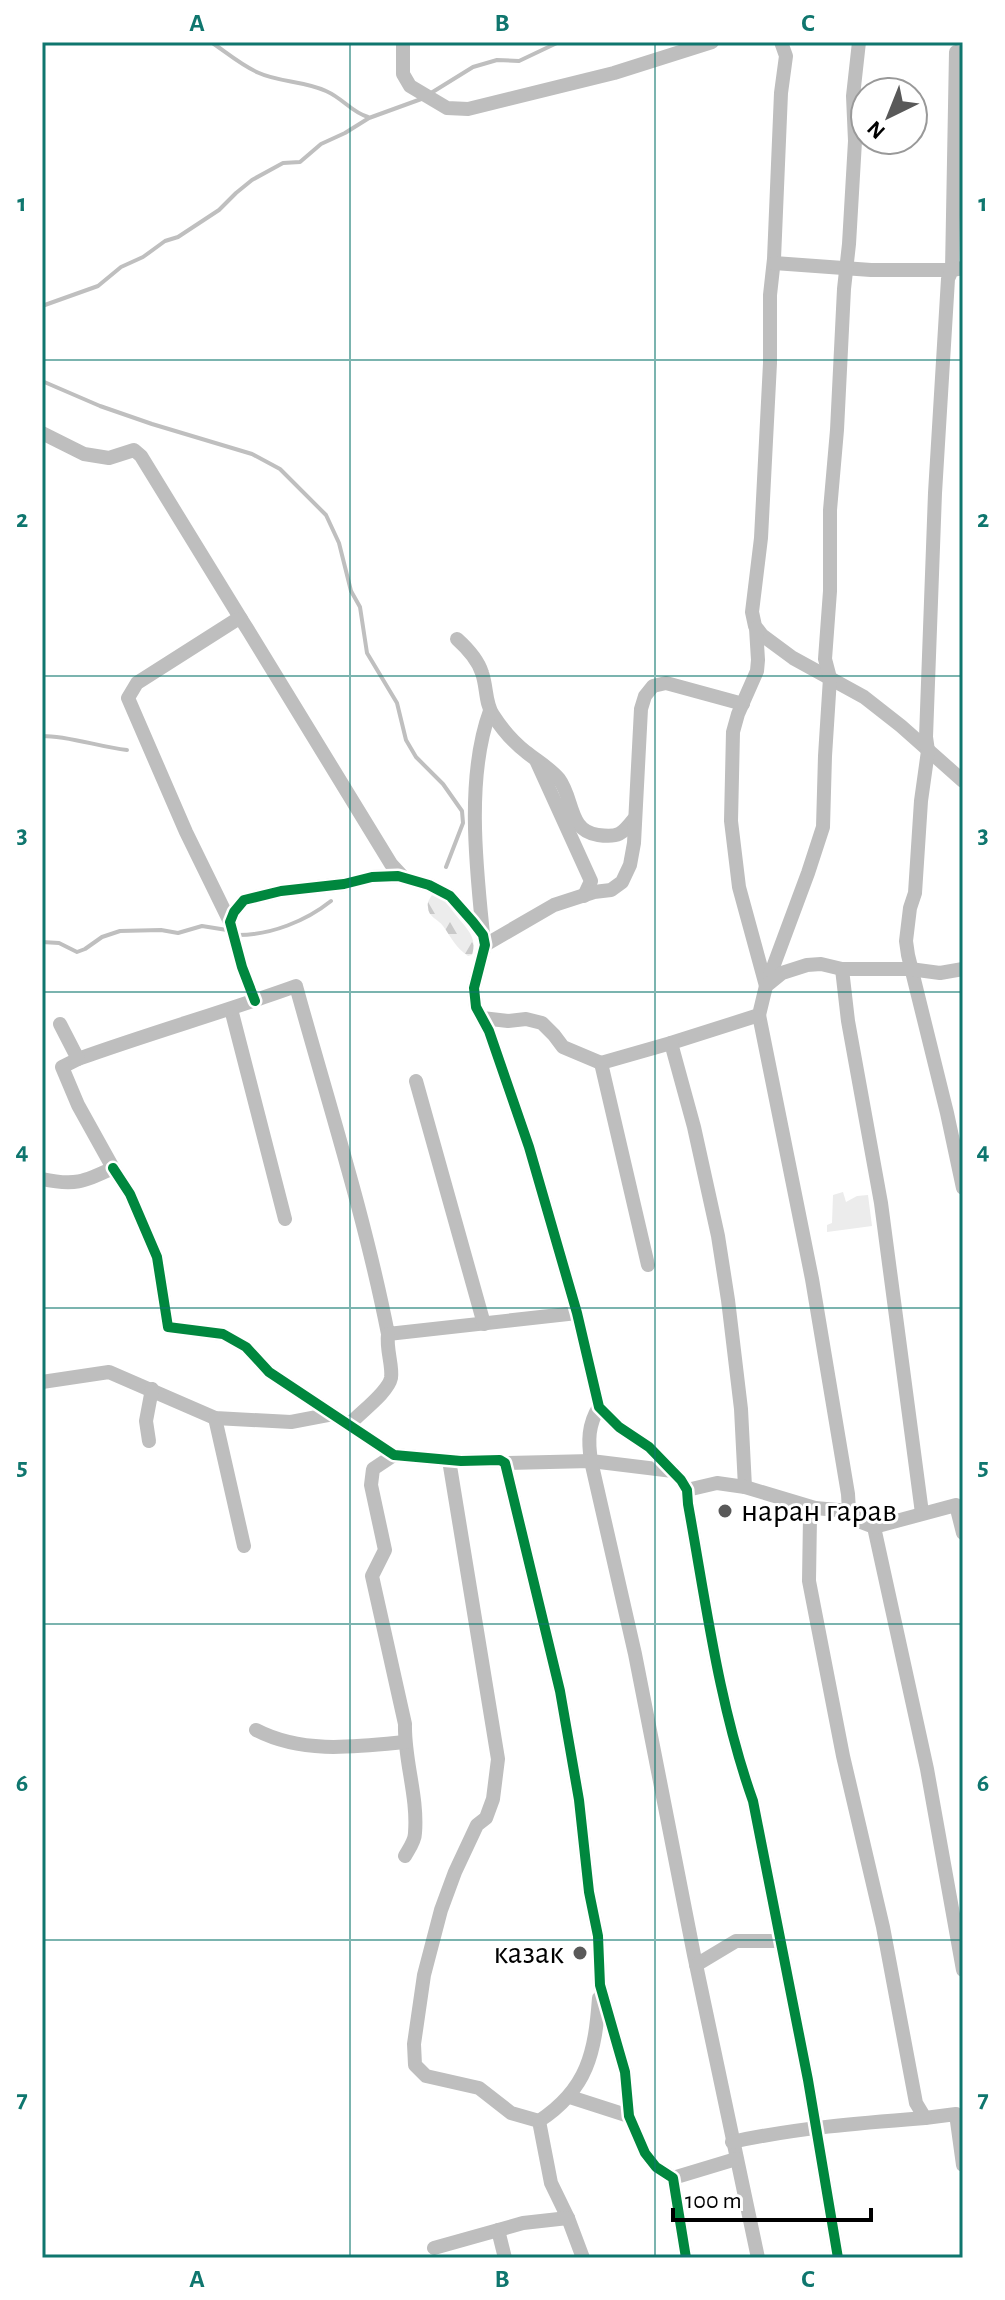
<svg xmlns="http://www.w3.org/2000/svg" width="1005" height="2300" viewBox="0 0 1005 2300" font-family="'Alegreya Sans',sans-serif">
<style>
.green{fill:#ececec}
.forest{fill:url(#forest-firs)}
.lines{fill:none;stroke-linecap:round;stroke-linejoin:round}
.stream{stroke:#bfbfbf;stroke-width:4}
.street{stroke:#bebebe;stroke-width:14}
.cycleway-casing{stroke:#fff;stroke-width:15}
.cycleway{stroke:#00873e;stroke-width:10}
.grid{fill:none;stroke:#0f766e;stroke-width:2;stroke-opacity:0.55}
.poi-dot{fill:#595959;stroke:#fff;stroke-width:3}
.labels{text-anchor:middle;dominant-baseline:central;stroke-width:6;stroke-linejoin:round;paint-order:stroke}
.poi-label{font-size:32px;fill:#000;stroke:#fff;text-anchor:start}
.neatline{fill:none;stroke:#0f766e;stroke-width:3}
.grid-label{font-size:26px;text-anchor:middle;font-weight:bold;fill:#0f766e}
</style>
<defs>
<pattern id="forest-firs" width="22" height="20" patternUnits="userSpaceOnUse" patternTransform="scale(2)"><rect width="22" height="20" fill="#ececec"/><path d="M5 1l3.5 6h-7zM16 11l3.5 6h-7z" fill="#c9c9c9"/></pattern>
</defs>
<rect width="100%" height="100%" fill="#fff"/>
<path class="green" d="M843 1192 846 1202 857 1196 868 1195 872 1226 827 1232V1225L832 1223 833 1195Z"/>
<path class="forest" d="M437 893C445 900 449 906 455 914 466 928 478 937 472 955L468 956C456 948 451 937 443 926 438 919 428 917 428 907 427 902 429 900 432 895Z"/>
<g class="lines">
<g class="stream">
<path d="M211 42C226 52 242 66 259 73 278 82 305 81 326 91 344 99 351 112 368 117"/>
<path d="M431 93 473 67 497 60 519 61 559 42"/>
<path d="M42 306 98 286 121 267 143 257 165 241 178 237 219 210 236 193 252 180 283 163 300 162 321 144 345 133 369 118 424 98"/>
<path d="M42 381 100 406 152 424 252 454 280 469 326 515 339 543 351 591 360 607 367 653 397 703 406 740 416 757 443 784 462 811 463 823 446 867"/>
<path d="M42 736C70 736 99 747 127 750"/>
<path d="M238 935C271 935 306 921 331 901"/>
<path d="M42 942 59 943 77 952 85 949 102 937 120 931 161 930 178 933 202 926 227 930"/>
</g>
<g class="street">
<path d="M403 42V74L410 86 447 108 468 109 614 73 712 42"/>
<path d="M781 42 786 56 781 93 774 259 770 295V363L761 538 752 612 755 626 762 635 793 658 864 697 901 726 963 781"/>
<path d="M774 263 871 270H952L956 52"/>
<path d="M963 268 952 270 948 279 935 493 926 737 928 751 921 801 915 893 910 908 906 941 908 955 947 1113 963 1188"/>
<path d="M42 433 84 454 109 458 134 450 141 456 241 619"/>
<path d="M756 628 758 660 757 671 738 714 733 732 731 821 739 887 766 986"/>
<path d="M457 639C467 648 478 660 482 673 487 687 485 703 493 715 502 729 513 742 526 752 537 761 550 768 559 779 574 799 568 831 598 835 619 838 622 834 634 819"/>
<path d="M536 760 591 881 584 896"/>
<path d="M230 922 186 832 128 698 137 683 236 620 241 619 248 630 391 864 404 878"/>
<path d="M483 934C476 866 466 776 490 711"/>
<path d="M485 945 554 905 594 892 611 890 622 882 630 865 634 843 641 709 645 696 653 686 666 683 743 704"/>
<path d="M842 969 848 1021 881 1203 922 1513"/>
<path d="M766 986 808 873 823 827 825 756 830 678 825 659 830 591V510L837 430 844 289 849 244 855 141 853 96 859 42"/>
<path d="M255 1001 242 967 230 922 234 912 244 900 281 891 344 884 372 877 398 876 429 885 450 896 473 922 483 935 485 945 474 988 476 1007 489 1031 529 1147 577 1313 599 1407 619 1427 649 1447 681 1480 687 1490 688 1504C706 1603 719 1706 753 1801L808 2080 838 2258"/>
<path d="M231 1009 285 1219"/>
<path d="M759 1015 812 1279 848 1494 849 1511"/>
<path d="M482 1018 508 1021 526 1019 542 1023 554 1035 563 1047 601 1063"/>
<path d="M671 1043 759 1015 766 986 782 973 807 965 821 964 842 969H910L940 973 963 969"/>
<path d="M78 1059C150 1033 224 1012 296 986 328 1102 365 1217 388 1334L577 1313"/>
<path d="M416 1081 484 1324"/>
<path d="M113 1168 130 1194 157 1257 168 1327 223 1334 246 1347 269 1372 394 1455 461 1461 500 1460 505 1463 560 1691 579 1800 589 1892 598 1936 600 1985 625 2072 629 2116 645 2153 656 2167 673 2178 686 2258"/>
<path d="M42 1179C74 1186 84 1182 113 1168L78 1105 62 1067 78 1059 60 1024"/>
<path d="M648 1265 601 1063 671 1043 694 1127 718 1236 728 1300 741 1409 745 1487"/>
<path d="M42 1382 109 1372 215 1418 291 1422 333 1414"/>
<path d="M599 1407C588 1425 588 1441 591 1461L673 1471"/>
<path d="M215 1418 244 1546"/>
<path d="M349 1425C359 1413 388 1393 391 1378 393 1366 386 1350 388 1334"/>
<path d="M149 1441 146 1421 152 1389"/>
<path d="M394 1455 373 1469 371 1485 385 1550 372 1576 405 1724C404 1760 418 1796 415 1833 415 1841 409 1849 405 1856"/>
<path d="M449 1460 498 1759 493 1799 486 1818 477 1825 455 1872 441 1910 424 1975 414 2044 415 2065 426 2076 479 2088 511 2113 539 2121 551 2183 568 2218 583 2258"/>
<path d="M505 1463 591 1461 635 1654 694 1955 758 2258"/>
<path d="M687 1490 717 1483 745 1487 815 1508 810 1517 809 1581 843 1756 883 1927 916 2103 925 2118 956 2114 963 2165"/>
<path d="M815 1508 849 1511 861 1522 874 1527 927 1769 963 1970"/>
<path d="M874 1527 956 1505 963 1533"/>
<path d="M256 1730C302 1754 355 1747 405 1742"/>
<path d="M696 1965 736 1941H780"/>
<path d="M570 2097 629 2116"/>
<path d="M539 2121C588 2089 595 2052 599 1998"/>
<path d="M732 2142C796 2128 860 2123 925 2118"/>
<path d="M673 2178 736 2159"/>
<path d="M498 2230 505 2258"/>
<path d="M434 2248 523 2223 568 2218"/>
</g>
<defs>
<g id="cycleway">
<path d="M255 1001 242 967 230 922 234 912 244 900 281 891 344 884 372 877 398 876 429 885 450 896 473 922 483 935 485 945 474 988 476 1007 489 1031 529 1147 577 1313 599 1407 619 1427 649 1447 681 1480 687 1490 688 1504C706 1603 719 1706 753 1801L808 2080 838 2258"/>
<path d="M113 1168 130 1194 157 1257 168 1327 223 1334 246 1347 269 1372 394 1455 461 1461 500 1460 505 1463 560 1691 579 1800 589 1892 598 1936 600 1985 625 2072 629 2116 645 2153 656 2167 673 2178 686 2258"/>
</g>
</defs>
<use href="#cycleway" class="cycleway-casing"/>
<use href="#cycleway" class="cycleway"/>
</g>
<path class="grid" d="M350 42V2258M655 42V2258M42 360H963M42 676H963M42 992H963M42 1308H963M42 1624H963M42 1940H963"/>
<g class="poi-dot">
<circle cx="725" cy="1511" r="8"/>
<circle cx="580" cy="1953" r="8"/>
</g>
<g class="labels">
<g class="poi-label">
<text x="741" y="1511">наран гарав</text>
<text x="564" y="1953" text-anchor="end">казак</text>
</g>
</g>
<rect width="1005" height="2300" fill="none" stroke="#ffffff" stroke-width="88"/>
<g transform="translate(889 116) rotate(223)"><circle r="38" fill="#ffffff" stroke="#999999" stroke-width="2"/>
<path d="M0-6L14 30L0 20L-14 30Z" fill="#595959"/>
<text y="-12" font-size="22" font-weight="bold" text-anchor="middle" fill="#000000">N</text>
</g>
<path d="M673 2208v12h198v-12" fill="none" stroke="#000000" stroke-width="4"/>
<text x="685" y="2208" font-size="24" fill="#000000" stroke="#ffffff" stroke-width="6" paint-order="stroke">100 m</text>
<rect x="44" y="44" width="917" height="2212" class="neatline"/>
<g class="grid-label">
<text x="197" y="31">A</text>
<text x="502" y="31">B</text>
<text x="808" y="31">C</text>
<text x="22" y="211">1</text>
<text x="983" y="211">1</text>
<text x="22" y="527">2</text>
<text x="983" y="527">2</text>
<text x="22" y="843">3</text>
<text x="983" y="843">3</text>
<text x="22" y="1159">4</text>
<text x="983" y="1159">4</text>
<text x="22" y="1475">5</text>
<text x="983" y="1475">5</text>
<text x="22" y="1791">6</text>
<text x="983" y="1791">6</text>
<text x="22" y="2107">7</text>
<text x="983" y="2107">7</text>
<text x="197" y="2287">A</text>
<text x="502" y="2287">B</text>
<text x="808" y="2287">C</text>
</g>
</svg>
